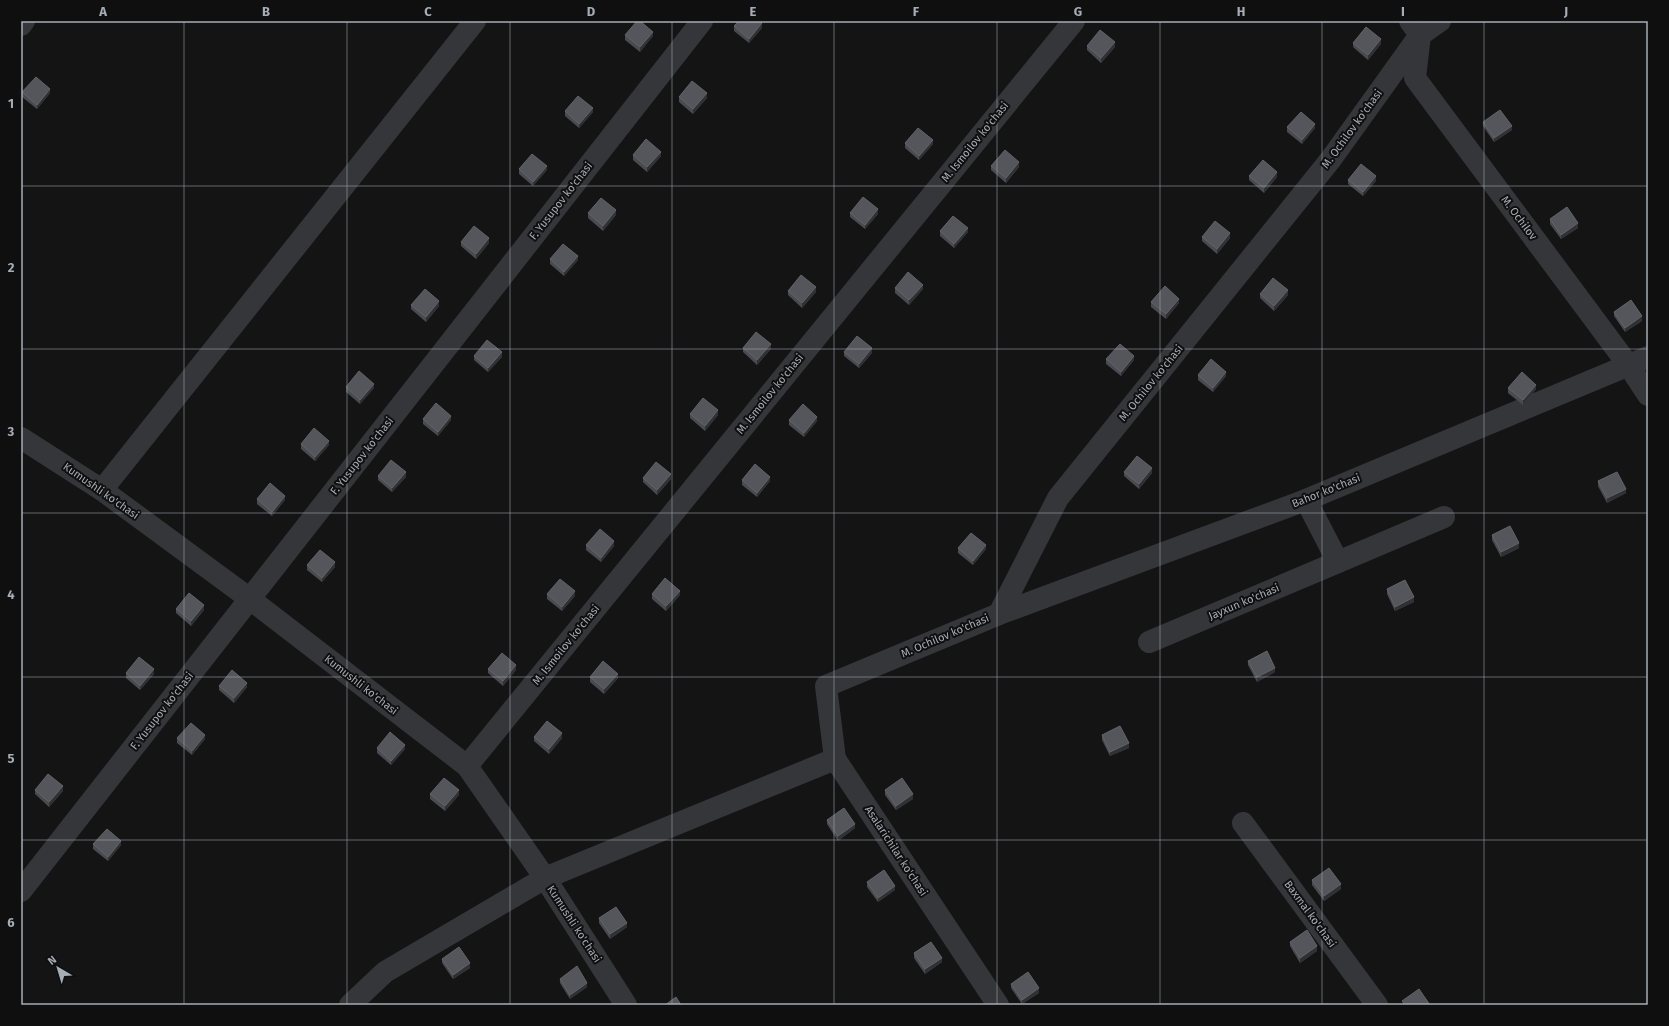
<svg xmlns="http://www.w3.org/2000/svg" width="1669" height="1026" viewBox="0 0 1669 1026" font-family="'Fira Sans',sans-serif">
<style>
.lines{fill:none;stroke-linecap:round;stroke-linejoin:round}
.minor{stroke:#35363a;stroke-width:22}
.tertiary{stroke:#35363a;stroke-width:22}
.wall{fill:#4a4b50}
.shaded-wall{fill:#303134}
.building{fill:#54565b;stroke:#616469}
.grid{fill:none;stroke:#a6adb5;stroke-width:1;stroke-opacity:0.55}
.labels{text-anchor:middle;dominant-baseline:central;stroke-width:4;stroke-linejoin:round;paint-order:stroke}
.street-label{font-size:11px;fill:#a6adb5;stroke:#0f0f10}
.neatline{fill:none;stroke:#a6adb5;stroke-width:1.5}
.grid-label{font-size:13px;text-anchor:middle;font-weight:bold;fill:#a6adb5}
</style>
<rect width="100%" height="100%" fill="#141415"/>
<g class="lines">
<g class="minor">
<path d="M1410 21 1420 35 1415 78 1629 366 1648 395"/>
<path d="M21 438 102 490 250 599 467 766 545 878 626 1005"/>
<path d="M102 490 475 21"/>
<path d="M1338 562 1444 517"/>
<path d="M999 614 1306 500 1648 357"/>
<path d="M1149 642 1338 562 1306 500"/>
<path d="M467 766 1074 21"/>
<path d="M1243 823 1377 1005"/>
<path d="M21 891 702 21"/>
<path d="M350 1005 385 972 545 878 835 759"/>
<path d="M998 1005 835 759 826 686 999 614 1058 498 1331 159 1420 35 1440 21"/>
</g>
<path class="tertiary" d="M21 25 24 21"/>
</g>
<g class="wall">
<path d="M734 26 762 28 749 43 734 31Z"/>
<path d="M625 35 653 36 640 52 625 40Z"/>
<path d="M1353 43 1381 44 1368 60 1353 47Z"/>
<path d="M1087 46 1115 47 1101 63 1087 50Z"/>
<path d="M22 92 50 93 37 109 22 97Z"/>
<path d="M679 97 707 98 693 114 679 102Z"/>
<path d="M565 111 593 112 579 128 565 116Z"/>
<path d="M1483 122 1512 130 1494 142 1483 126Z"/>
<path d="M1287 127 1315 128 1302 144 1287 132Z"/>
<path d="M905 143 933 144 919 160 905 148Z"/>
<path d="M633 155 661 156 647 172 633 160Z"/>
<path d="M991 166 1019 167 1006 183 991 170Z"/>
<path d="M519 169 547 170 533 186 519 174Z"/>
<path d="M1249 176 1277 177 1264 193 1249 180Z"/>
<path d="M1348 180 1376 181 1363 196 1348 184Z"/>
<path d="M588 213 616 215 603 231 588 218Z"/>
<path d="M850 213 878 214 865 229 850 217Z"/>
<path d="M1550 219 1578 228 1561 239 1550 224Z"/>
<path d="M940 231 968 232 954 248 940 236Z"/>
<path d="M1202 237 1230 238 1217 254 1202 241Z"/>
<path d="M461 242 489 243 476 259 461 246Z"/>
<path d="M550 259 578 260 564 276 550 264Z"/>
<path d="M895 288 923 289 909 305 895 293Z"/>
<path d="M788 291 816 292 802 308 788 295Z"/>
<path d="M1260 294 1288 295 1274 311 1260 298Z"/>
<path d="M1151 302 1179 303 1166 319 1151 307Z"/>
<path d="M411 305 439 306 426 322 411 309Z"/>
<path d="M1614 312 1642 321 1625 332 1614 316Z"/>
<path d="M743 348 771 349 757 365 743 352Z"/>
<path d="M844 352 872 353 859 368 844 356Z"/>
<path d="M474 356 502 357 488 372 474 360Z"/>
<path d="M1106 359 1134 360 1121 376 1106 364Z"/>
<path d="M1198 375 1226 376 1213 392 1198 380Z"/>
<path d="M346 387 374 388 360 404 346 392Z"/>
<path d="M1508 388 1536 389 1523 405 1508 393Z"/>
<path d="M690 414 718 415 705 431 690 418Z"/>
<path d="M423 419 451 420 438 436 423 424Z"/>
<path d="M789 420 817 421 804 437 789 425Z"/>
<path d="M301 444 329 445 315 461 301 449Z"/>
<path d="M1124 472 1152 473 1139 489 1124 476Z"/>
<path d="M378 476 406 477 392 492 378 480Z"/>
<path d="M643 478 671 479 657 495 643 482Z"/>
<path d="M742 480 770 481 757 497 742 485Z"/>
<path d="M1598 481 1626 493 1607 503 1598 486Z"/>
<path d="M257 499 285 500 272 516 257 504Z"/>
<path d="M1492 535 1519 548 1501 557 1492 540Z"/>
<path d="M586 545 614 546 601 562 586 550Z"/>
<path d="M958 548 986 549 973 565 958 553Z"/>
<path d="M307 565 335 567 322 582 307 570Z"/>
<path d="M1387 589 1414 602 1395 611 1387 594Z"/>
<path d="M547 594 575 596 562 611 547 599Z"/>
<path d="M652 594 680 595 666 611 652 599Z"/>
<path d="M176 609 204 610 191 626 176 613Z"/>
<path d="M1248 661 1275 672 1257 682 1248 665Z"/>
<path d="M488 669 516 670 503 686 488 673Z"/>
<path d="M126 673 154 674 140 690 126 678Z"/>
<path d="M590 677 618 678 604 694 590 682Z"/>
<path d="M219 686 247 687 234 703 219 690Z"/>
<path d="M1102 735 1129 748 1110 756 1102 740Z"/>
<path d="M534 737 562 738 549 754 534 741Z"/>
<path d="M177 738 205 739 192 755 177 743Z"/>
<path d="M377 748 405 749 391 765 377 753Z"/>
<path d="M35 790 63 791 49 807 35 794Z"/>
<path d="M885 790 913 799 896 810 885 795Z"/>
<path d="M430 794 459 795 445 811 430 799Z"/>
<path d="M827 820 855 828 838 841 827 824Z"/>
<path d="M93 844 121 845 108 861 93 849Z"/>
<path d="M1312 880 1341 889 1324 901 1312 885Z"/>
<path d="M867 882 895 890 878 902 867 887Z"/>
<path d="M599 918 627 927 610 939 599 923Z"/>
<path d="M1290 942 1317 951 1300 963 1290 946Z"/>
<path d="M914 953 942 962 925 974 914 958Z"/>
<path d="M442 959 470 968 453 979 442 963Z"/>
<path d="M560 979 587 987 570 999 560 983Z"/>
<path d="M1011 984 1039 993 1022 1004 1011 988Z"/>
</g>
<g class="shaded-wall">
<path d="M762 23V28L749 43V39Z"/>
<path d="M653 32V36L640 52V47Z"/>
<path d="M1381 39V44L1368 60V55Z"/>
<path d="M1115 42V47L1101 63V58Z"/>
<path d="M50 89V93L37 109V105Z"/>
<path d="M707 93V98L693 114V109Z"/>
<path d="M593 108V112L579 128V124Z"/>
<path d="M1315 124V128L1302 144V140Z"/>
<path d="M1512 126V130L1494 142V138Z"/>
<path d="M933 140V144L919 160V156Z"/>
<path d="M661 152V156L647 172V167Z"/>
<path d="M1019 162V167L1006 183V178Z"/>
<path d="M547 166V170L533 186V182Z"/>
<path d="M1277 172V177L1264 193V188Z"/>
<path d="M1376 176V181L1363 196V192Z"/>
<path d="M878 209V214L865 229V225Z"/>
<path d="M616 210V215L603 231V226Z"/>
<path d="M1578 223V228L1561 239V235Z"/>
<path d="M968 228V232L954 248V244Z"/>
<path d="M1230 233V238L1217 254V249Z"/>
<path d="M489 238V243L476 259V254Z"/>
<path d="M578 256V260L564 276V272Z"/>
<path d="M923 285V289L909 305V300Z"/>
<path d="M816 287V292L802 308V303Z"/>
<path d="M1288 290V295L1274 311V306Z"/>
<path d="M1179 299V303L1166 319V314Z"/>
<path d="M439 301V306L426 322V317Z"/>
<path d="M1642 316V321L1625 332V328Z"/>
<path d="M771 344V349L757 365V360Z"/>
<path d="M872 348V353L859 368V364Z"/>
<path d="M502 352V357L488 372V368Z"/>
<path d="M1134 356V360L1121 376V372Z"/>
<path d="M1226 372V376L1213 392V388Z"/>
<path d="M374 384V388L360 404V400Z"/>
<path d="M1536 385V389L1523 405V400Z"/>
<path d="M718 410V415L705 431V426Z"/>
<path d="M451 416V420L438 436V432Z"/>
<path d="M817 417V421L804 437V433Z"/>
<path d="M329 441V445L315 461V457Z"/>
<path d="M1152 468V473L1139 489V484Z"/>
<path d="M406 472V477L392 492V488Z"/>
<path d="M671 474V479L657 495V490Z"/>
<path d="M770 477V481L757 497V493Z"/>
<path d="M1626 489V493L1607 503V498Z"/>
<path d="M285 496V500L272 516V512Z"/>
<path d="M614 541V546L601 562V558Z"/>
<path d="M1519 543V548L1501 557V552Z"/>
<path d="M986 545V549L973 565V561Z"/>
<path d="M335 562V567L322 582V578Z"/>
<path d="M575 591V596L562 611V607Z"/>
<path d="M680 591V595L666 611V606Z"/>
<path d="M1414 597V602L1395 611V607Z"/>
<path d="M204 605V610L191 626V621Z"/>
<path d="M516 665V670L503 686V681Z"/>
<path d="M1275 668V672L1257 682V677Z"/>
<path d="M154 669V674L140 690V686Z"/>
<path d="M618 674V678L604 694V689Z"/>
<path d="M247 683V687L234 703V698Z"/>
<path d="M562 733V738L549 754V749Z"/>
<path d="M205 735V739L192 755V751Z"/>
<path d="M1129 743V748L1110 756V752Z"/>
<path d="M405 745V749L391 765V761Z"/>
<path d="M63 786V791L49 807V802Z"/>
<path d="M459 790V795L445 811V806Z"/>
<path d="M913 794V799L896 810V806Z"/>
<path d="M855 824V828L838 841V836Z"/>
<path d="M121 841V845L108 861V857Z"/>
<path d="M1341 884V889L1324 901V896Z"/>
<path d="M895 886V890L878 902V898Z"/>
<path d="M627 923V927L610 939V934Z"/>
<path d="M1317 946V951L1300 963V958Z"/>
<path d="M942 958V962L925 974V969Z"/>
<path d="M470 963V968L453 979V975Z"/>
<path d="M587 983V987L570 999V995Z"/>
<path d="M1039 988V993L1022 1004V1000Z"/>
</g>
<g class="building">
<path d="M637 21H640L653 32 640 47 625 35Z"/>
<path d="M739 21H760L762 23 749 39 734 26Z"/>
<path d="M1366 27 1381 39 1368 55 1353 43Z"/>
<path d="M1100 30 1115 42 1101 58 1087 46Z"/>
<path d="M36 77 50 89 37 105 22 92Z"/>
<path d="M692 81 707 93 693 109 679 97Z"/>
<path d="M578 96 593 108 579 124 565 111Z"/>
<path d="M1500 110 1512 126 1494 138 1483 122Z"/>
<path d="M1301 112 1315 124 1302 140 1287 127Z"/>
<path d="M918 128 933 140 919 156 905 143Z"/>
<path d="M646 139 661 152 647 167 633 155Z"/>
<path d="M1005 150 1019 162 1006 178 991 166Z"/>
<path d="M532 154 547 166 533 182 519 169Z"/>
<path d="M1263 160 1277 172 1264 188 1249 176Z"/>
<path d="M1361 164 1376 176 1363 192 1348 180Z"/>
<path d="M863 197 878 209 865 225 850 213Z"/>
<path d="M601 198 616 210 603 226 588 213Z"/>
<path d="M1567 207 1578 223 1561 235 1550 219Z"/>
<path d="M953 216 968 228 954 244 940 231Z"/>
<path d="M1215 221 1230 233 1217 249 1202 237Z"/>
<path d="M474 226 489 238 476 254 461 242Z"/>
<path d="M563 244 578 256 564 272 550 259Z"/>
<path d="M908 272 923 285 909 300 895 288Z"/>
<path d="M801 275 816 287 802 303 788 291Z"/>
<path d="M1273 278 1288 290 1274 306 1260 294Z"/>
<path d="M1165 286 1179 299 1166 314 1151 302Z"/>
<path d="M425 289 439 301 426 317 411 305Z"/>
<path d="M1631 300 1642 316 1625 328 1614 312Z"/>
<path d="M756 332 771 344 757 360 743 348Z"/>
<path d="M857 336 872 348 859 364 844 352Z"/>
<path d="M487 340 502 352 488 368 474 356Z"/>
<path d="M1120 344 1134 356 1121 372 1106 359Z"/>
<path d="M1211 359 1226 372 1213 388 1198 375Z"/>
<path d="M359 371 374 384 360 400 346 387Z"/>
<path d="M1522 372 1536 385 1523 400 1508 388Z"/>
<path d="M703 398 718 410 705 426 690 414Z"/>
<path d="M436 403 451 416 438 432 423 419Z"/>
<path d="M803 404 817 417 804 433 789 420Z"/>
<path d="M314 428 329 441 315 457 301 444Z"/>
<path d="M1137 456 1152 468 1139 484 1124 472Z"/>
<path d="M391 460 406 472 392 488 378 476Z"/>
<path d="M656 462 671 474 657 490 643 478Z"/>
<path d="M755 464 770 477 757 493 742 480Z"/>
<path d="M1617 472 1626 489 1607 498 1598 481Z"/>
<path d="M270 483 285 496 272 512 257 499Z"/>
<path d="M1510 526 1519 543 1501 552 1492 535Z"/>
<path d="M600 529 614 541 601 558 586 545Z"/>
<path d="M971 533 986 545 973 561 958 548Z"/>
<path d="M320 550 335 562 322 578 307 565Z"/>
<path d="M665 578 680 591 666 606 652 594Z"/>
<path d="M560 579 575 591 562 607 547 594Z"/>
<path d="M1405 580 1414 597 1395 607 1387 589Z"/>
<path d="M189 593 204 605 191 621 176 609Z"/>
<path d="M1267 651 1275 668 1257 677 1248 661Z"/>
<path d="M502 653 516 665 503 681 488 669Z"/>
<path d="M139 657 154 669 140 686 126 673Z"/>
<path d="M603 661 618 674 604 689 590 677Z"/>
<path d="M232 670 247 683 234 698 219 686Z"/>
<path d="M547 721 562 733 549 749 534 737Z"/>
<path d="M191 723 205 735 192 751 177 738Z"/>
<path d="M1120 726 1129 743 1110 752 1102 735Z"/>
<path d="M390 732 405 745 391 761 377 748Z"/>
<path d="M48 774 63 786 49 802 35 790Z"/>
<path d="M444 778 459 790 445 806 430 794Z"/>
<path d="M902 778 913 794 896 806 885 790Z"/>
<path d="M844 808 855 824 838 836 827 820Z"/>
<path d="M107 829 121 841 108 857 93 844Z"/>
<path d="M1329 868 1341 884 1324 896 1312 880Z"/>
<path d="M884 870 895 886 878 898 867 882Z"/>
<path d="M616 907 627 923 610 934 599 918Z"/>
<path d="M1307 930 1317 946 1300 958 1290 942Z"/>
<path d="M931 942 942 958 925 969 914 953Z"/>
<path d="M459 947 470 963 453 975 442 959Z"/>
<path d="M577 966 587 983 570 995 560 979Z"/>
<path d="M1028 972 1039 988 1022 1000 1011 984Z"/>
<path d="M1419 989 1430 1005H1405L1402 1001Z"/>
<path d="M676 997 681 1005H665Z"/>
</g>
<path class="grid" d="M184 21V1005M347 21V1005M510 21V1005M672 21V1005M834 21V1005M997 21V1005M1160 21V1005M1322 21V1005M1484 21V1005M21 186H1648M21 349H1648M21 513H1648M21 677H1648M21 840H1648"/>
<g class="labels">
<g class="street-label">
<text transform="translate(1352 129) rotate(-54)">M. Ochilov ko'chasi</text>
<text transform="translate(975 142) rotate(-51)">M. Ismoilov ko'chasi</text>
<text transform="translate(561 201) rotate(-52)">F. Yusupov ko'chasi</text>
<text transform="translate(1519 218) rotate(53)">M. Ochilov</text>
<text transform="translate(1151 383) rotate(-51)">M. Ochilov ko'chasi</text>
<text transform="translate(770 394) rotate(-51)">M. Ismoilov ko'chasi</text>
<text transform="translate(362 456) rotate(-52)">F. Yusupov ko'chasi</text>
<text transform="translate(101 491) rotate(35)">Kumushli ko'chasi</text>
<text transform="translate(1326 491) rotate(-22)">Bahor ko'chasi</text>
<text transform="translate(1244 602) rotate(-23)">Jayxun ko'chasi</text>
<text transform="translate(945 636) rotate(-23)">M. Ochilov ko'chasi</text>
<text transform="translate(566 645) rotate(-51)">M. Ismoilov ko'chasi</text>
<text transform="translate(361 685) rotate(38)">Kumushli ko'chasi</text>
<text transform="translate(162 711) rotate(-52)">F. Yusupov ko'chasi</text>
<text transform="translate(896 851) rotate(57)">Asalarichilar ko'chasi</text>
<text transform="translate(1310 914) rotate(54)">Baxmal ko'chasi</text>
<text transform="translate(574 924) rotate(57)">Kumushli ko'chasi</text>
</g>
</g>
<rect width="1669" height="1026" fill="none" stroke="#0f0f10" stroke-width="44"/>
<g transform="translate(58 968) rotate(322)" stroke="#0f0f10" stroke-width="3" paint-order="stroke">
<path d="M0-3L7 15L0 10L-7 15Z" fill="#a6adb5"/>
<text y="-6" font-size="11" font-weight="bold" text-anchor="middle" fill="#a6adb5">N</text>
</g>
<rect x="22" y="22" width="1625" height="982" class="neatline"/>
<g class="grid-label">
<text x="103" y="16">A</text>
<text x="266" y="16">B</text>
<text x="428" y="16">C</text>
<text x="591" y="16">D</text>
<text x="753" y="16">E</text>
<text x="916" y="16">F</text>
<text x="1078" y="16">G</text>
<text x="1241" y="16">H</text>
<text x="1403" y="16">I</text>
<text x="1566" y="16">J</text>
<text x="11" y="108">1</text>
<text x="11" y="272">2</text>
<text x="11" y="436">3</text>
<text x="11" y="599">4</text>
<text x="11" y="763">5</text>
<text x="11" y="927">6</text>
</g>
</svg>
